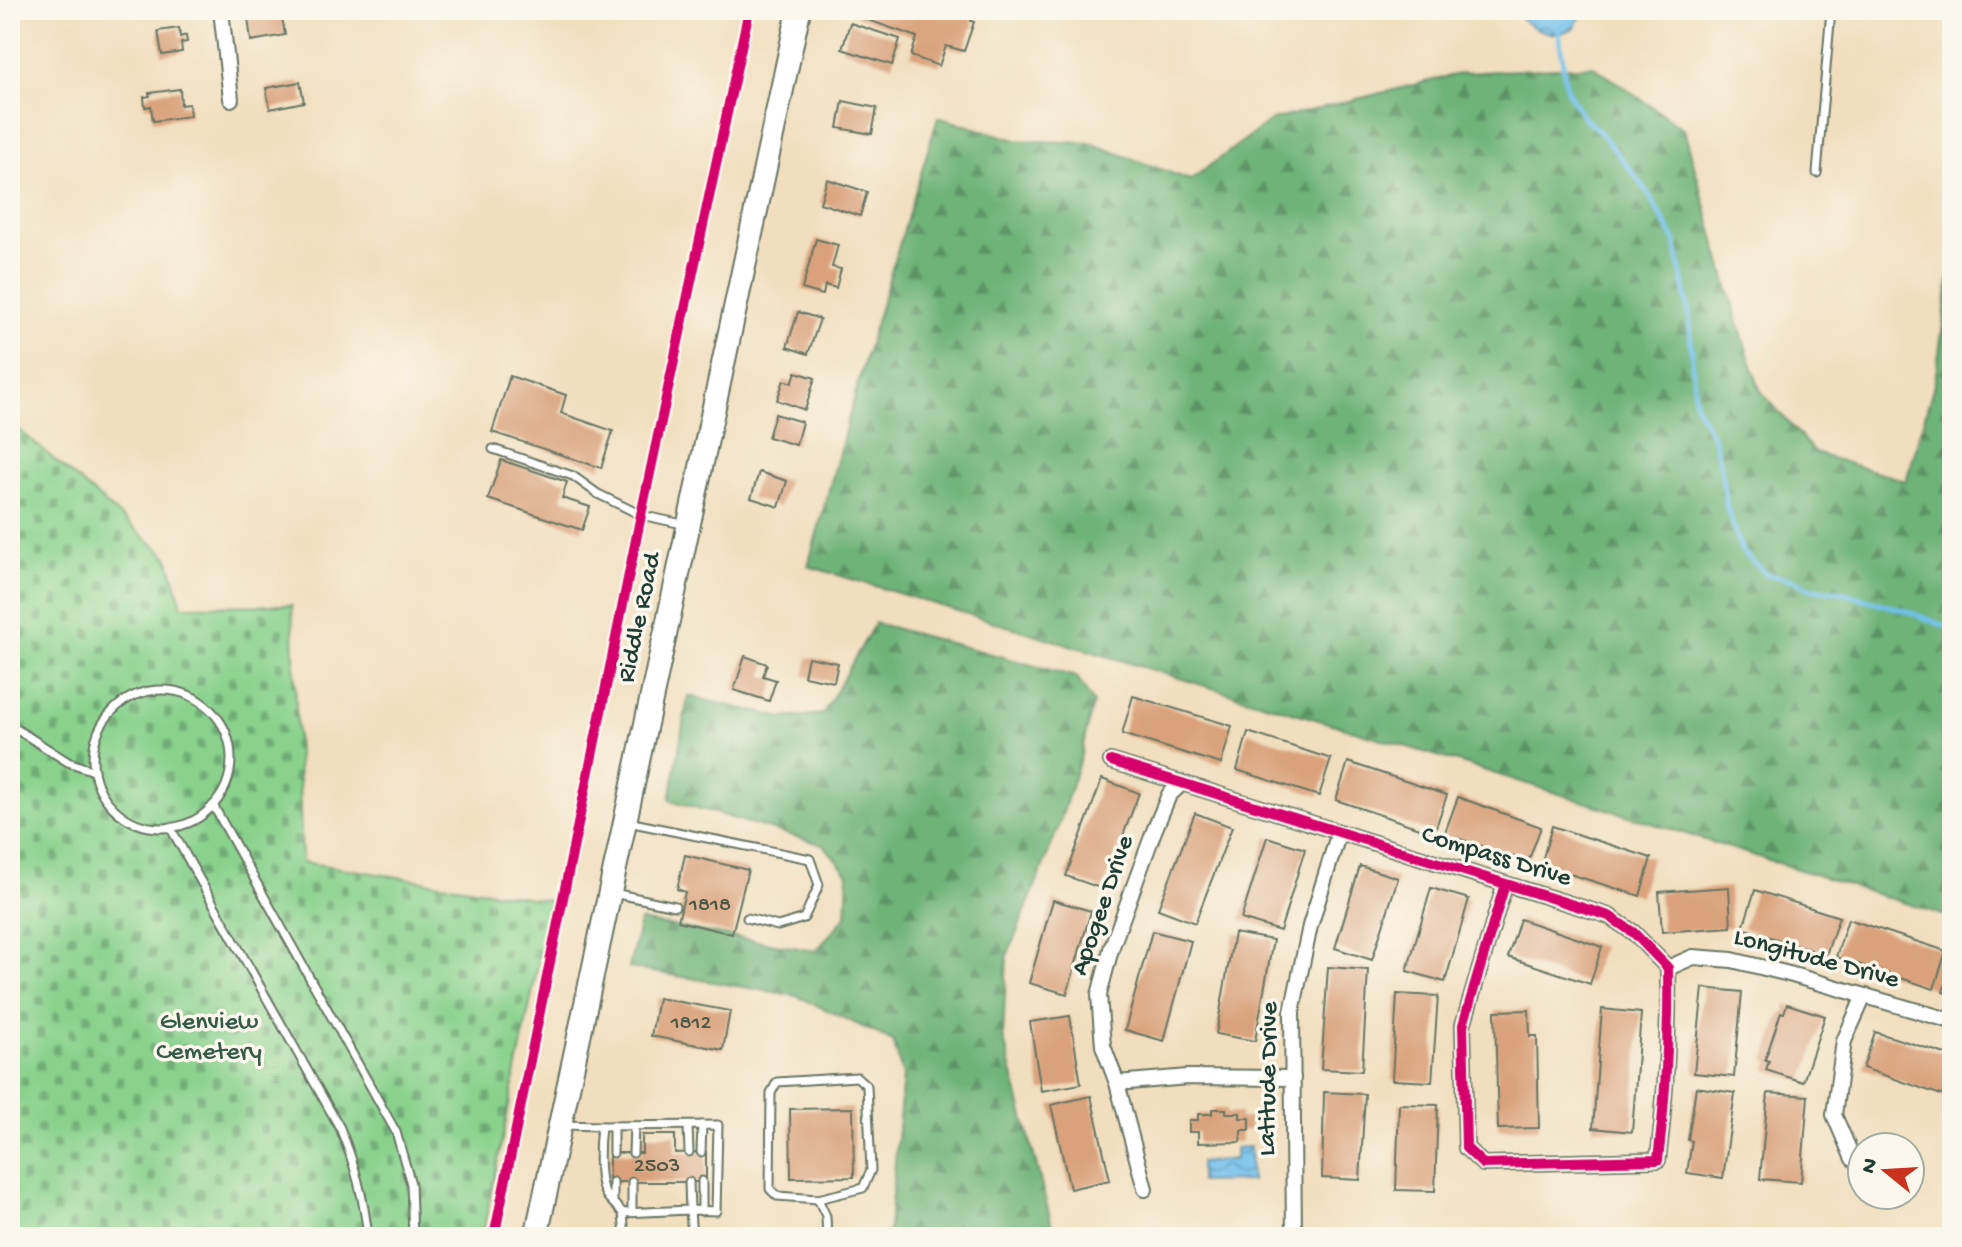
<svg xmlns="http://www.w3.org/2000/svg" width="1962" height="1247" viewBox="0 0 1962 1247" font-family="'Gochi Hand',sans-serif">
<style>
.forest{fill:url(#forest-firs);stroke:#467856;stroke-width:2}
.cemetery{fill:url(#cemetery-stones);stroke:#548760;stroke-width:2}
.water{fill:url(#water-waves);stroke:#487e90;stroke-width:2}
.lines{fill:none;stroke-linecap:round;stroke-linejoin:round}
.stream{stroke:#72c0ec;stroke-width:5}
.building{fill:#d9a27b}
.service-casing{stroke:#687564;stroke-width:11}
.minor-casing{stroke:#687564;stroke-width:18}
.secondary-casing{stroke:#687564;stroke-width:26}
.service{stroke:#fff;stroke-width:7}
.minor{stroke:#fff;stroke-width:14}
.secondary{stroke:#fff;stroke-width:22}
.cycleway-casing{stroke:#fbf7ec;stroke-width:15}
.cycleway{stroke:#d6006c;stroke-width:10}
.labels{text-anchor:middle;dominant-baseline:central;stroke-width:7;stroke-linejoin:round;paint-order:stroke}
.number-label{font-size:22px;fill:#4e5646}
.street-label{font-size:26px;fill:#1f3d34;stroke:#fbf7ec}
.park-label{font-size:26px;fill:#345b46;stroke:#fbf7ec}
</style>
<defs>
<pattern id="forest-firs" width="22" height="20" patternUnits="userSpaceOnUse" patternTransform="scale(2)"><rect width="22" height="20" fill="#6eb378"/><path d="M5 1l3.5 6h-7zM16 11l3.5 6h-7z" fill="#5a9363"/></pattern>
<pattern id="cemetery-stones" width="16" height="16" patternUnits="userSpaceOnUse" patternTransform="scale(2)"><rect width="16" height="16" fill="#89d18d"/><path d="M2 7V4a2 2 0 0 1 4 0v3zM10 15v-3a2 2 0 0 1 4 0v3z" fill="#6fab74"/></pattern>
<pattern id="water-waves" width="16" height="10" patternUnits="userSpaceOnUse" patternTransform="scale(2)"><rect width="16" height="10" fill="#72c0ec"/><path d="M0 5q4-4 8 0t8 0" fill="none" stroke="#5d9dc0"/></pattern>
</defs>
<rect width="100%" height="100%" fill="#fbf7ec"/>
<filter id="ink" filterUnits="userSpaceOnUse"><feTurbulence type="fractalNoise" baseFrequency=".0125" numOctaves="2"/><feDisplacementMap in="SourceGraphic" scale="16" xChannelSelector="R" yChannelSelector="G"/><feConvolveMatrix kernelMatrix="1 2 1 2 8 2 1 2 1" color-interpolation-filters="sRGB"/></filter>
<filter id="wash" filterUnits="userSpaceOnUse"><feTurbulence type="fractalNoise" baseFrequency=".006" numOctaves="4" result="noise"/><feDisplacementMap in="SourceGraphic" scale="32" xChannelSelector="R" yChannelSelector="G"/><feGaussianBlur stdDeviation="1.8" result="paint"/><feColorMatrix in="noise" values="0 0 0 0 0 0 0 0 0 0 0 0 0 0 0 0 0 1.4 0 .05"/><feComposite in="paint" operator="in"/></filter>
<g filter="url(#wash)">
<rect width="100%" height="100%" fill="#f1debe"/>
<g class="forest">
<path d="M1593 66 1684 129 1738 323 1760 390 1815 453 1906 481 1935 381 1952 261V918L1464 764 808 566 865 358 938 117 1016 140 1090 143 1190 180 1272 120 1462 73Z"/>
<path d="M875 623 1077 677 1093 703 1080 759 1057 831 1007 957 1003 1036 1055 1237H888L903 1076 893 1041 797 996 629 968 640 921 816 951 846 916 848 874 824 845 670 800 688 696 783 718 823 714Z"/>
</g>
<path class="cemetery" d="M10 422 168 557 182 606 292 605 302 862 551 901 482 1237H10Z"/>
<g class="water">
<path d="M1517 10H1584L1574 28 1559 34C1544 33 1521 25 1517 10Z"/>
<path d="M1250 1147 1251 1181 1200 1182V1163L1235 1159V1148Z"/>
</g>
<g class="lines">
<path class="stream" d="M1559 31 1566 88 1572 99 1582 116 1601 133 1644 187 1675 240 1689 314 1695 404 1713 437 1721 467 1727 509 1742 551 1766 574 1793 580 1811 589 1836 591 1904 610 1952 629"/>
</g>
<g id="blocks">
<g class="building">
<path d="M145 10H170L171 12 146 16Z"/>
<path d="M858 10H975L971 21 974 22 964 51 946 46 939 66 911 56 917 37 856 16Z"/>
<path d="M1876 10H1934L1933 19Z"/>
<path d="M281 11 285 35 251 41 248 17Z"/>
<path d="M850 23 900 39 892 65 842 49Z"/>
<path d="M179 28 180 37 186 35 187 42 181 43 182 52 162 55 158 31Z"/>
<path d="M300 82 304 102 270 109 266 88Z"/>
<path d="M180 89 181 105 189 104 190 116 153 121 151 106 145 107 144 97 150 96 149 93Z"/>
<path d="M843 101 877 108 872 134 838 128Z"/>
<path d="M827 179 867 192 860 216 820 203Z"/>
<path d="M816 239 838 245 832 267 841 269 836 288 825 285 823 295 802 289Z"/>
<path d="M798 312 820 319 808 354 787 347Z"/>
<path d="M796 372 815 378 805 410 777 400 784 380 792 383Z"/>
<path d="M510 376 566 395 561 413 613 431 601 468 492 432Z"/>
<path d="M775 414 802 422 796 445 768 437Z"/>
<path d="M501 460 567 482 562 498 590 507 582 530 488 499Z"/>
<path d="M759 472 787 481 779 507 751 498Z"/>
<path d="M745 656 767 664 763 676 776 680 769 701 734 690Z"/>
<path d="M808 657 838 663 834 682 804 676Z"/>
<path d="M1133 696 1232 726 1221 764 1122 734Z"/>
<path d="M1248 732 1331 759 1319 796 1237 770Z"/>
<path d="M1348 762 1447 795 1434 833 1336 800Z"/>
<path d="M1102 779 1139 793 1103 889 1066 876Z"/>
<path d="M1458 797 1541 827 1528 862 1457 838 1455 842 1443 838Z"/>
<path d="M1195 813 1232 827 1195 923 1158 909Z"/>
<path d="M1552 826 1651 858 1640 896 1541 865Z"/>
<path d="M1267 837 1305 849 1280 931 1241 919Z"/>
<path d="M685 855 748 870 732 934 678 921 685 892 677 889Z"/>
<path d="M1360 866 1398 878 1372 960 1335 948Z"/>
<path d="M1729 887 1731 927 1662 932 1659 892Z"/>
<path d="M1431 888 1469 899 1445 982 1407 971Z"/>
<path d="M1755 890 1839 917 1826 955 1743 928Z"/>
<path d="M1053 900 1091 911 1067 994 1029 983Z"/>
<path d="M1520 919 1602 947 1590 984 1508 957Z"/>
<path d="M1848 919 1946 951 1934 989 1836 957Z"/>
<path d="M1152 931 1191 941 1164 1041 1125 1030Z"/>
<path d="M1234 933 1273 940 1255 1041 1216 1034Z"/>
<path d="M1951 966H1952V995L1943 992Z"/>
<path d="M1328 967 1368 970 1362 1071 1321 1069Z"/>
<path d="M1703 988 1742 992 1734 1077 1694 1073Z"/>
<path d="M1397 994 1438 996 1432 1082 1392 1080Z"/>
<path d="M658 998 730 1011 723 1050 651 1036Z"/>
<path d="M1787 1004 1825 1016 1803 1082 1766 1070 1769 1061 1765 1060 1781 1012 1784 1013Z"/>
<path d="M1602 1009 1641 1013 1632 1132 1593 1128Z"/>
<path d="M1529 1010 1530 1036H1537L1539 1128 1498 1129 1495 1011Z"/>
<path d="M1070 1016 1081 1084 1041 1091 1030 1022Z"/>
<path d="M1875 1032 1952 1056V1072L1944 1096 1863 1068Z"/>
<path d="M1696 1087 1735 1093 1723 1178 1687 1173 1692 1141 1688 1140Z"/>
<path d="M1324 1092 1365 1094 1360 1180 1322 1178Z"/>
<path d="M1768 1093 1808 1096 1801 1182 1760 1179Z"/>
<path d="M1091 1096 1110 1180 1070 1189 1051 1105Z"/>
<path d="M1399 1104 1438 1105 1435 1191 1396 1190Z"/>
<path d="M853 1108 854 1177 791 1178 790 1109Z"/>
<path d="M1212 1109H1226V1113H1240V1118H1250V1130H1241V1142L1198 1143V1132H1189V1120H1198V1114H1212Z"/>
<path d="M642 1135H675V1153L706 1152V1182H609V1153H642Z"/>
</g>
</g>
</g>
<g filter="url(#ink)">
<use href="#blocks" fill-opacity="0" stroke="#687564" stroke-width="2"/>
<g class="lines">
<defs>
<g id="service">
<path d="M1817 173 1831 10"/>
<path d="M493 449 573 476 598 494 641 515 687 525"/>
<circle cx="162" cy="759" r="69"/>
<path d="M10 725 68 762 94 771"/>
<path d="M213 805 396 1132 411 1184 413 1237"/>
<path d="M628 822 810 859 819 885 804 918 778 926 747 918"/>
<path d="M170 827 340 1128C355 1164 364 1198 368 1237"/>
<path d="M613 893 675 906"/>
<path d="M857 1077 867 1086 871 1170 863 1188 818 1199 777 1196 770 1189 771 1093 777 1082Z"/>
<path d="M562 1125 601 1126C599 1142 597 1179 605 1193 609 1201 617 1206 623 1213"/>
<path d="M601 1126 718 1125 716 1211 690 1210 689 1182"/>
<path d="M613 1126V1153"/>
<path d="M688 1126 689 1152"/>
<path d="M701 1152 702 1125"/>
<path d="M633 1153 634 1126"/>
<path d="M702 1181V1211"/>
<path d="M613 1182V1202"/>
<path d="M818 1199 826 1216 827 1237"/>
<path d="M632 1212V1182"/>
<path d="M625 1237 623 1213 690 1210 692 1237"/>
</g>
<g id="minor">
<path d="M221 10 231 99"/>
<path d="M1111 761 1609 916 1634 933 1668 968C1669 1033 1666 1096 1658 1160L1483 1164 1466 1148 1463 1025 1505 884"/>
<path d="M1668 968 1693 957 1732 960 1789 974 1952 1021"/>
<path d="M1117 1083 1188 1077 1293 1078"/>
<path d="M1853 1159 1834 1115 1844 1041 1864 996"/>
<path d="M1145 1189 1117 1083 1103 1046 1099 995 1111 949 1154 831 1169 795 1181 784"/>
<path d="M1294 1237 1292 1012 1310 926 1339 832"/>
</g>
<path id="secondary" d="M536 1237 799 10"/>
</defs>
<use href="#service" class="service-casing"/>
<use href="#minor" class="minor-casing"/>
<use href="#secondary" class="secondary-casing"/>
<use href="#service" class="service"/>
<use href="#minor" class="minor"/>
<use href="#secondary" class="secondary"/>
<defs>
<g id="cycleway">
<path d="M1111 761 1609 916 1634 933 1668 968C1669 1033 1666 1096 1658 1160L1483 1164 1466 1148 1463 1025 1505 884"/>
<path d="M494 1237 641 515 749 10"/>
</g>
</defs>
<use href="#cycleway" class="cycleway-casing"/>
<use href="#cycleway" class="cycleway"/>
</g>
</g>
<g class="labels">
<g class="number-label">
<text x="710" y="906">1818</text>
<text x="691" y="1024">1812</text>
<text x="657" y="1167">2503</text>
</g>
<g class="street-label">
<text transform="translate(641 618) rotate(-78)">Riddle Road</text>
<text transform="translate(1496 858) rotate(17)">Compass Drive</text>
<text transform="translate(1104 906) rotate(-71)">Apogee Drive</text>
<text transform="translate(1816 960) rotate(15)">Longitude Drive</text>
<text transform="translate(1270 1079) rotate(-89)">Latitude Drive</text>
</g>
<g class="park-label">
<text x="209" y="1023">Glenview<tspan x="209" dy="30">Cemetery</tspan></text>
</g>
</g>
<rect width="1962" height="1247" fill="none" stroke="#fbf7ec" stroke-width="40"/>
<g transform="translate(1886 1171) rotate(288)"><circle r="38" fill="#fbf7ec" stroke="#a3ada2" stroke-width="2"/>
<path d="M0-6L14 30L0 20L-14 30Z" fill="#c8321e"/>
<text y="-12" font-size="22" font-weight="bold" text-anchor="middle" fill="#1f3d34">N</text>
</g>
</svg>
